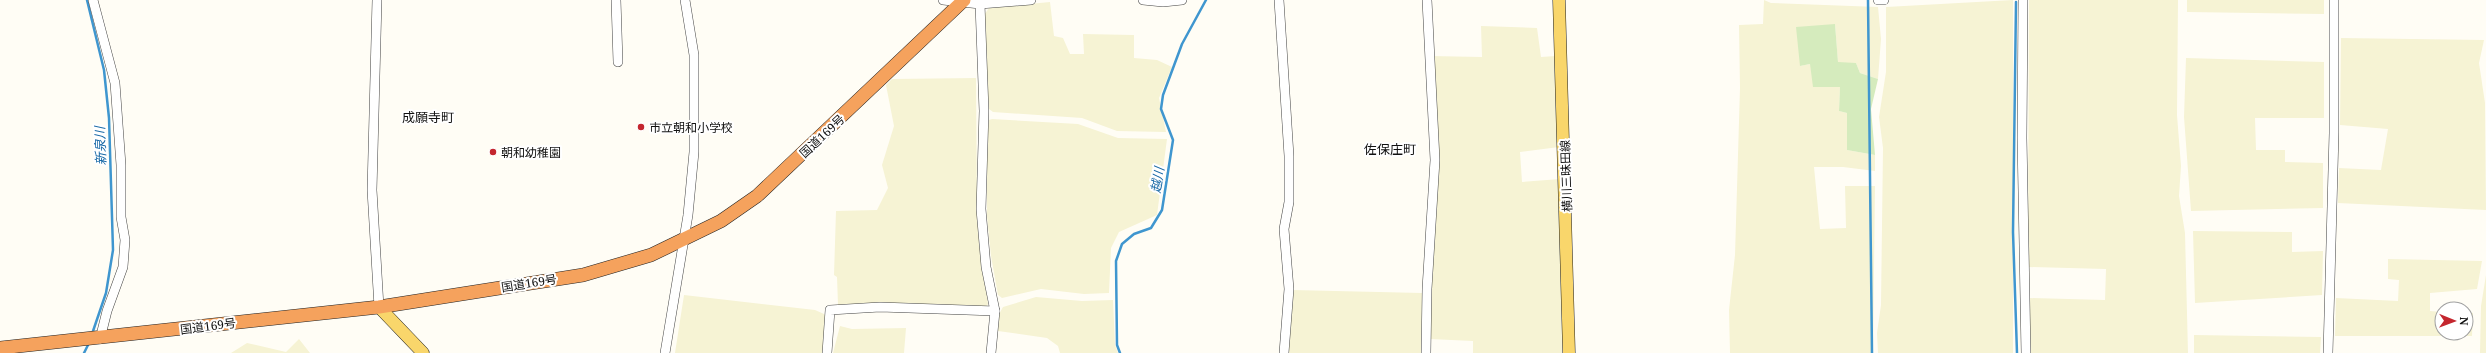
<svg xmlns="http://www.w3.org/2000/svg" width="2486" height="353" viewBox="0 0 2486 353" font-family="'Noto Serif','Noto Sans JP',serif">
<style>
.farmland{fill:#f6f3d4}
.green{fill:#d5ebbd}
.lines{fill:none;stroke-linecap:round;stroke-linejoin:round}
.stream{stroke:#3f96cf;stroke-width:2.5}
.minor-casing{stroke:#444;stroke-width:10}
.major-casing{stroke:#222;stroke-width:13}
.highway-casing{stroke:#222;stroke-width:14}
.minor{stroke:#fff;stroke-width:9}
.major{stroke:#f9d66b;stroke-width:12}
.highway{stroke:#f5a25d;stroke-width:13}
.poi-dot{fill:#c4262e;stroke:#fff;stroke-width:1.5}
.labels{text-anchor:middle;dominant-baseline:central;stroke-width:4;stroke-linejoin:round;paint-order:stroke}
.poi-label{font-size:12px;fill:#111;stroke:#fff;text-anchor:start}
.street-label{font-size:12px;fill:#111;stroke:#fff}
.neighbourhood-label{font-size:13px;fill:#111;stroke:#fff}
.water-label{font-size:13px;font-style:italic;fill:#1768a6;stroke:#fff}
</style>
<rect width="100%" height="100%" fill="#fffdf5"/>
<g class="farmland">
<path d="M1764 0 1771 3 1878 7 1881 39 1878 79 1860 73 1856 63H1838L1835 24 1800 66 1810 64 1840 87 1839 111 1847 113V150L1875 155V171L1843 167H1814L1820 229 1846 228 1845 186H1875L1873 353H1730L1729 310 1735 255 1740 88 1739 25 1763 24Z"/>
<path d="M2013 0V353H1878L1877 333 1881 305 1883 148 1879 117 1886 72V7Z"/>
<path d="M2029 0H2178L2177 115 2181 166 2179 196 2185 233 2188 353H2028L2029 298 2105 300 2106 269 2028 267Z"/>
<path d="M2187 0H2324V14L2187 12Z"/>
<path d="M1050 2 1054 36 1063 38 1070 54H1084L1083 34 1134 35V58L1157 60 1172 67 1159 98 1166 132 1117 131 1082 118 993 112 989 109 983 30 984 15 989 8Z"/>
<path d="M1481 26 1537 28 1541 57 1556 56 1559 147 1520 152 1522 182 1560 179 1562 353H1473V341L1430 339V56L1482 57Z"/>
<path d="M2341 38 2484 40 2479 63 2485 103 2486 210 2338 203 2339 168 2381 170 2388 129 2340 125Z"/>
<path d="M2186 58 2324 62V118H2255L2256 150H2285V162L2323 163V208L2191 211 2184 117Z"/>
<path d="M976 78 977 214 988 304 985 308 838 305 837 277 834 275 836 211 877 210 888 188 882 165 894 126 886 85 892 79Z"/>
<path d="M992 119 1078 124 1118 138 1167 139 1157 215 1119 232 1111 248 1109 293 1084 294 1041 289 1002 298 998 295 991 256 987 216V133L989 120Z"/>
<path d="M2193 231 2292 232V252L2323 251 2322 295 2195 303Z"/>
<path d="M2388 259 2482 261 2477 289 2430 293V311L2442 312V333H2466V312L2473 313 2472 336H2335L2336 298 2398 301 2399 280 2388 279Z"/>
<path d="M2486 275V353H2480L2481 306Z"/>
<path d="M1292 290 1422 293 1421 353H1288Z"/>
<path d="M684 295 815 310 824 314 830 321 824 353H675Z"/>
<path d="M1036 297 1082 301 1113 300 1115 345 1118 353H1060L1058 346 1047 338 998 331 999 314 1003 307Z"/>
<path d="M840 326 852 329 906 328 904 353H833Z"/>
<path d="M2194 335 2321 337 2320 353H2194Z"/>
<path d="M299 339 310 353H231L247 343 286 352Z"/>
</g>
<path class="green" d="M1835 24 1838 62 1856 63 1860 73 1878 79 1871 109 1875 155 1847 150V113L1839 111 1840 87H1813L1810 64 1800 66 1796 27Z"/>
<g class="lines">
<g class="stream">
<path d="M87 0 104 70 109 118 113 250 106 293 92 334"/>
<path d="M1868 0 1872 353"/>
<path d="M2016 2 2013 232 2017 353"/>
<path d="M84 353 89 343"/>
<path d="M1120 353 1117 345 1116 261 1122 244 1134 234 1151 228 1162 210 1173 140 1161 109 1163 95 1182 44 1206 0"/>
</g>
<defs>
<g id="minor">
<path d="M93 0 115 83 121 165V217L125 240 123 267 107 311 100 339"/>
<path d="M377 0 372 190 379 307"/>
<path d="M616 0 618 62"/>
<path d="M943 0 980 4 1031 0"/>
<path d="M1143 0 1163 2 1182 0"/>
<path d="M1279 0 1289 156V202L1284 229 1289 289 1284 353"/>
<path d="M1878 0H1884"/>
<path d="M2023 0 2022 138 2026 353"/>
<path d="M980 4 984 111 981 209 986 267 995 311 991 353"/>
<path d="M665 353 688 215 694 152V55L685 0"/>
<path d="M827 353 830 310 880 307 995 311"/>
<path d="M1426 353 1427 289 1435 160 1427 0"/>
<path d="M2328 353 2334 133V0"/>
</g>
<g id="major">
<path d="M1559 0 1569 353"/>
<path d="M379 307 423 353"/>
</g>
<path id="highway" d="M0 348 379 307 583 275 651 255 721 221 757 196 964 0"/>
</defs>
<use href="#minor" class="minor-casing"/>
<use href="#major" class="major-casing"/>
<use href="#highway" class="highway-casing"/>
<use href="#minor" class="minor"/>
<use href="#major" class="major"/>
<use href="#highway" class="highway"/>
</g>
<g class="poi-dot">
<circle cx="641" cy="127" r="4"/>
<circle cx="493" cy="152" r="4"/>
</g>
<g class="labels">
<g class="poi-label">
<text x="649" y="127">市立朝和小学校</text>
<text x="501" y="152">朝和幼稚園</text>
</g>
<g class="street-label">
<text transform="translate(822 136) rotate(-43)">国道169号</text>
<text transform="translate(1566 176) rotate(-92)">横川三昧田線</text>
<text transform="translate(529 283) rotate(-9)">国道169号</text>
<text transform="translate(208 326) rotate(-7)">国道169号</text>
</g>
<g class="neighbourhood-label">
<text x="428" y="117">成願寺町</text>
<text x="1390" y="149">佐保庄町</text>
</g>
<g class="water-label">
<text transform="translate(100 146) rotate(-92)">新泉川</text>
<text transform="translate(1157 180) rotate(-81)">越川</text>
</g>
</g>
<g transform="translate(2454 321) rotate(91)"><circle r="19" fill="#ffffff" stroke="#a0a0a0"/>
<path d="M0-3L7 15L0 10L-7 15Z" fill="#c4262e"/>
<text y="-6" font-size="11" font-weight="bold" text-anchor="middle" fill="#111111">N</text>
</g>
</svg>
